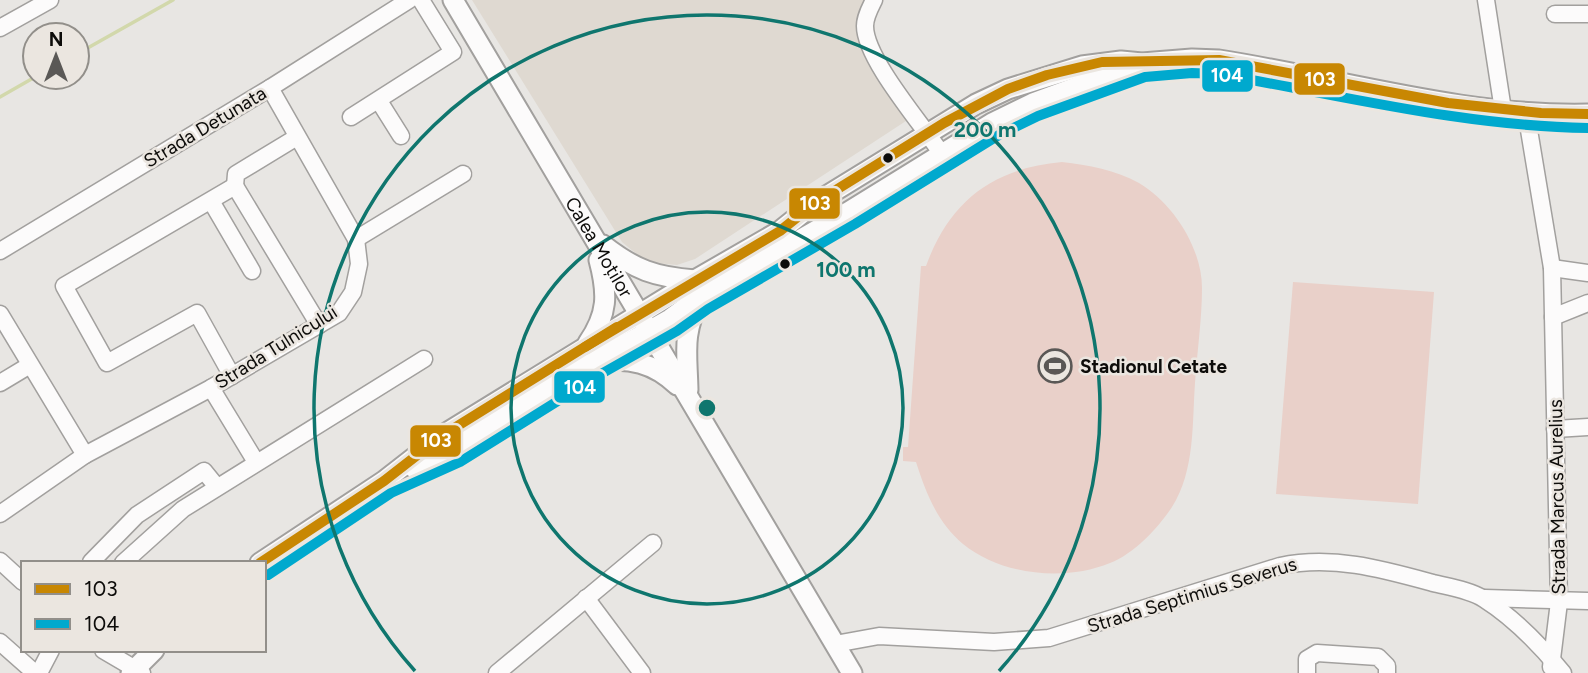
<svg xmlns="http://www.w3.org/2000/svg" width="1588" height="673" viewBox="0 0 1588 673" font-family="Figtree,sans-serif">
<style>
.built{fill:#dfd9d1}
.green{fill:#e9d0c9}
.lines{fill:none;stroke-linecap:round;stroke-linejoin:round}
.stream{stroke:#d2d8ab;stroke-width:3.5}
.minor-casing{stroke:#a2a09e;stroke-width:19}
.major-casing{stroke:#a2a09e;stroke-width:23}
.minor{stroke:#fcfbfb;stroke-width:16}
.major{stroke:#fcfbfb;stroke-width:19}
.bus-1-casing{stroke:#ebe6e0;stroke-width:16}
.bus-2-casing{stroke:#ebe6e0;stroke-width:16}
.bus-1{stroke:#c88702;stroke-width:10}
.bus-2{stroke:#00a9ce;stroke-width:10}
.ring{fill:none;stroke:#0f766e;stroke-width:3.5}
.bus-dot{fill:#0d0c0a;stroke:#ebe6e0;stroke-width:2.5}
.labels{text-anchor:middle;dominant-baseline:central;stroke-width:5;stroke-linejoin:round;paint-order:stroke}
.street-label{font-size:19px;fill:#0d0c0a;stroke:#ebe6e0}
.poi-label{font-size:19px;font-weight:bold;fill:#0d0c0a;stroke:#ebe6e0;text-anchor:start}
.centre{fill:#0f766e;stroke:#ebe6e0;stroke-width:3.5}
.ring-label{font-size:21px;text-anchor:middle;font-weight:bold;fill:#0f766e;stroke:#ebe6e0;stroke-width:5;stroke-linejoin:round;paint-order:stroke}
.line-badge{stroke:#ebe6e0;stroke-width:2.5}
.badge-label{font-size:19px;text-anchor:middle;font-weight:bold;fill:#fff}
</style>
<rect width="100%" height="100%" fill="#e8e6e3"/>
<path class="built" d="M472 0H868L860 17 909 119 695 259 677 265 656 263 639 256 622 242Z"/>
<g class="green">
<path d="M1062 162C1088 165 1116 170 1139 183 1173 203 1202 248 1202 288 1202 319 1197 352 1195 383 1192 425 1195 470 1172 507 1158 528 1134 554 1110 563 1064 582 1001 575 963 544 937 522 926 493 916 462L903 461V447H908L921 266H926C950 200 994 168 1062 162Z"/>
<path d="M1293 282 1434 292 1418 504 1276 494Z"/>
</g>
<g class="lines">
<g class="stream">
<path d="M77 54 173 0"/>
<path d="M0 97 35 77"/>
</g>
<defs>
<g id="minor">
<path d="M874 0C870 8 865 17 865 26 865 59 922 124 941 153"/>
<path d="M1486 0 1503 110"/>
<path d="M1555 14H1588"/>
<path d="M0 28 50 0"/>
<path d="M379 101 401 136"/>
<path d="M1526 112 1552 268 1559 602 1551 667"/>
<path d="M351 117 453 52 421 0"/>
<path d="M235 186 236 174 297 137"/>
<path d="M211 201 252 271"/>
<path d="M356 239 463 174"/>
<path d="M0 251 270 88 409 0"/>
<path d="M1552 268 1588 273"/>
<path d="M0 314 85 455"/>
<path d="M1553 317 1588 303"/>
<path d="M232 376 197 313 107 363 64 286 235 186 319 325"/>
<path d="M0 383 30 365"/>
<path d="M211 388 256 462"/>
<path d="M1555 429 1588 427"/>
<path d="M0 514 85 455 211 388 339 313 353 292 359 264 356 239 270 88"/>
<path d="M0 561 23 582"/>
<path d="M91 562 137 515 204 471 217 487"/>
<path d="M123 563 183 509 424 359"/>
<path d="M586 598 642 673"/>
<path d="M1485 598 1588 601"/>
<path d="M0 642 35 673"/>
<path d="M835 644 879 636 994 642 1049 638 1280 566C1333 555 1382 569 1433 583 1449 587 1470 590 1484 599 1514 618 1541 646 1563 673"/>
<path d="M103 650 142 673"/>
<path d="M39 673 51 650"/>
<path d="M497 673 653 543"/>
<path d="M1307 673V659L1317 653 1378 657 1387 666V673"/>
</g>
<g id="major">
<path id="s1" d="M453 0 852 673"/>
<path d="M603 245C635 270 655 277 695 280"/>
<path d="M588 343C608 314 608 294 599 260"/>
<path d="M598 362C629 357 654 363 677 385"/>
<path d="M688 390C687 350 682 336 700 297"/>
<path d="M414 468 453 450 594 362 670 319 700 297 848 212 992 123 1033 103 1134 66"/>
<path d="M260 563 384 481 443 435 695 280 780 231 815 203 976 104 1008 89 1082 66 1121 61 1142 63 1192 59 1219 60C1341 79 1463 117 1588 114"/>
<path d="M131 673 154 650"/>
</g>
</defs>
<use href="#minor" class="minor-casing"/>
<use href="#major" class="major-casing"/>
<use href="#minor" class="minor"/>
<use href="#major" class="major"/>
<defs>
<g id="bus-1">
<path d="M585 347 780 231 815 203 944 123 1008 89 1047 75 1102 62 1219 60 1448 103 1541 113 1588 114"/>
<path d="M260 563 384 481 443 435 617 327"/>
</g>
<path id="bus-2" d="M268 575 391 493 460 462 601 374 677 331 708 309 855 224 999 135 1038 116 1145 77 1192 73 1218 74C1341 95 1462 126 1588 128"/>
</defs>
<use href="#bus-1" class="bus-1-casing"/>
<use href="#bus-2" class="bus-2-casing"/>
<use href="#bus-1" class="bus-1"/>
<use href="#bus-2" class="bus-2"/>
</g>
<g class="ring">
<circle cx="707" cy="408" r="196"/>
<path d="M415 671A393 393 0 1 1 999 671"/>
</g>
<defs>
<symbol id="stadium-ring" viewBox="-11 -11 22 22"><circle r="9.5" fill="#ebe6e0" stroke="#5a5856" stroke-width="1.5"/><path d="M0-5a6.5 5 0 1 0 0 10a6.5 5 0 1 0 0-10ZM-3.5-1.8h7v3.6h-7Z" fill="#5a5856"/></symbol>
</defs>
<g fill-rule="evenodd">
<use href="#stadium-ring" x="1036" y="347" width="38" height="38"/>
</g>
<g class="bus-dot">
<circle cx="888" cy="158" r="6"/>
<circle cx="785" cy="264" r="6"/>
</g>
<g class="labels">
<g class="street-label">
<text transform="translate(205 127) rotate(-31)">Strada Detunata</text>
<text stroke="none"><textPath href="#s1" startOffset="287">Calea Moților</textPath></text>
<text transform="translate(276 347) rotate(-32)">Strada Tulnicului</text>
<text transform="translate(1557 497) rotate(-91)">Strada Marcus Aurelius</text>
<text transform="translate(1192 595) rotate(-17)">Strada Septimius Severus</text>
</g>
<g class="poi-label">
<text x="1080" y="366">Stadionul Cetate</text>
</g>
</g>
<circle cx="707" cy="408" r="10" class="centre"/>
<g class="ring-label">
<text x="985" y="137">200 m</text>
<text x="846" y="277">100 m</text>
</g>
<g class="line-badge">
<rect x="1201" y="59" width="53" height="34" rx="7" fill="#00a9ce"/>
<rect x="1293" y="62" width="53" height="34" rx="7" fill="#c88702"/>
<rect x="788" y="187" width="53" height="33" rx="7" fill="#c88702"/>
<rect x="553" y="370" width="53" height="34" rx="7" fill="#00a9ce"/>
<rect x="409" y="424" width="53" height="34" rx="7" fill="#c88702"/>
</g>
<g class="badge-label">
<text x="1227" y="82">104</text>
<text x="1320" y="86">103</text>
<text x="815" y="210">103</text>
<text x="580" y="394">104</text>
<text x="436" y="447">103</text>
</g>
<rect x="21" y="561" width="245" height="91" fill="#ebe6e0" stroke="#928f8a" stroke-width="2"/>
<rect x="35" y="584" width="35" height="10" fill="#c88702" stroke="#928f8a" stroke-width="2"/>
<text x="84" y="596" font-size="21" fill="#0d0c0a">103</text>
<rect x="35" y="619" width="35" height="10" fill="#00a9ce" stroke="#928f8a" stroke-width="2"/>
<text x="84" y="631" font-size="21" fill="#0d0c0a">104</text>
<g transform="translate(56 56)"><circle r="33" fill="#ebe6e0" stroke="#928f8a" stroke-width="2"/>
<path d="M0-5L12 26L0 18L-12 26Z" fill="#5a5856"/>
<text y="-10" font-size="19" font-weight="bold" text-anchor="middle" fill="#0d0c0a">N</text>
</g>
</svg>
